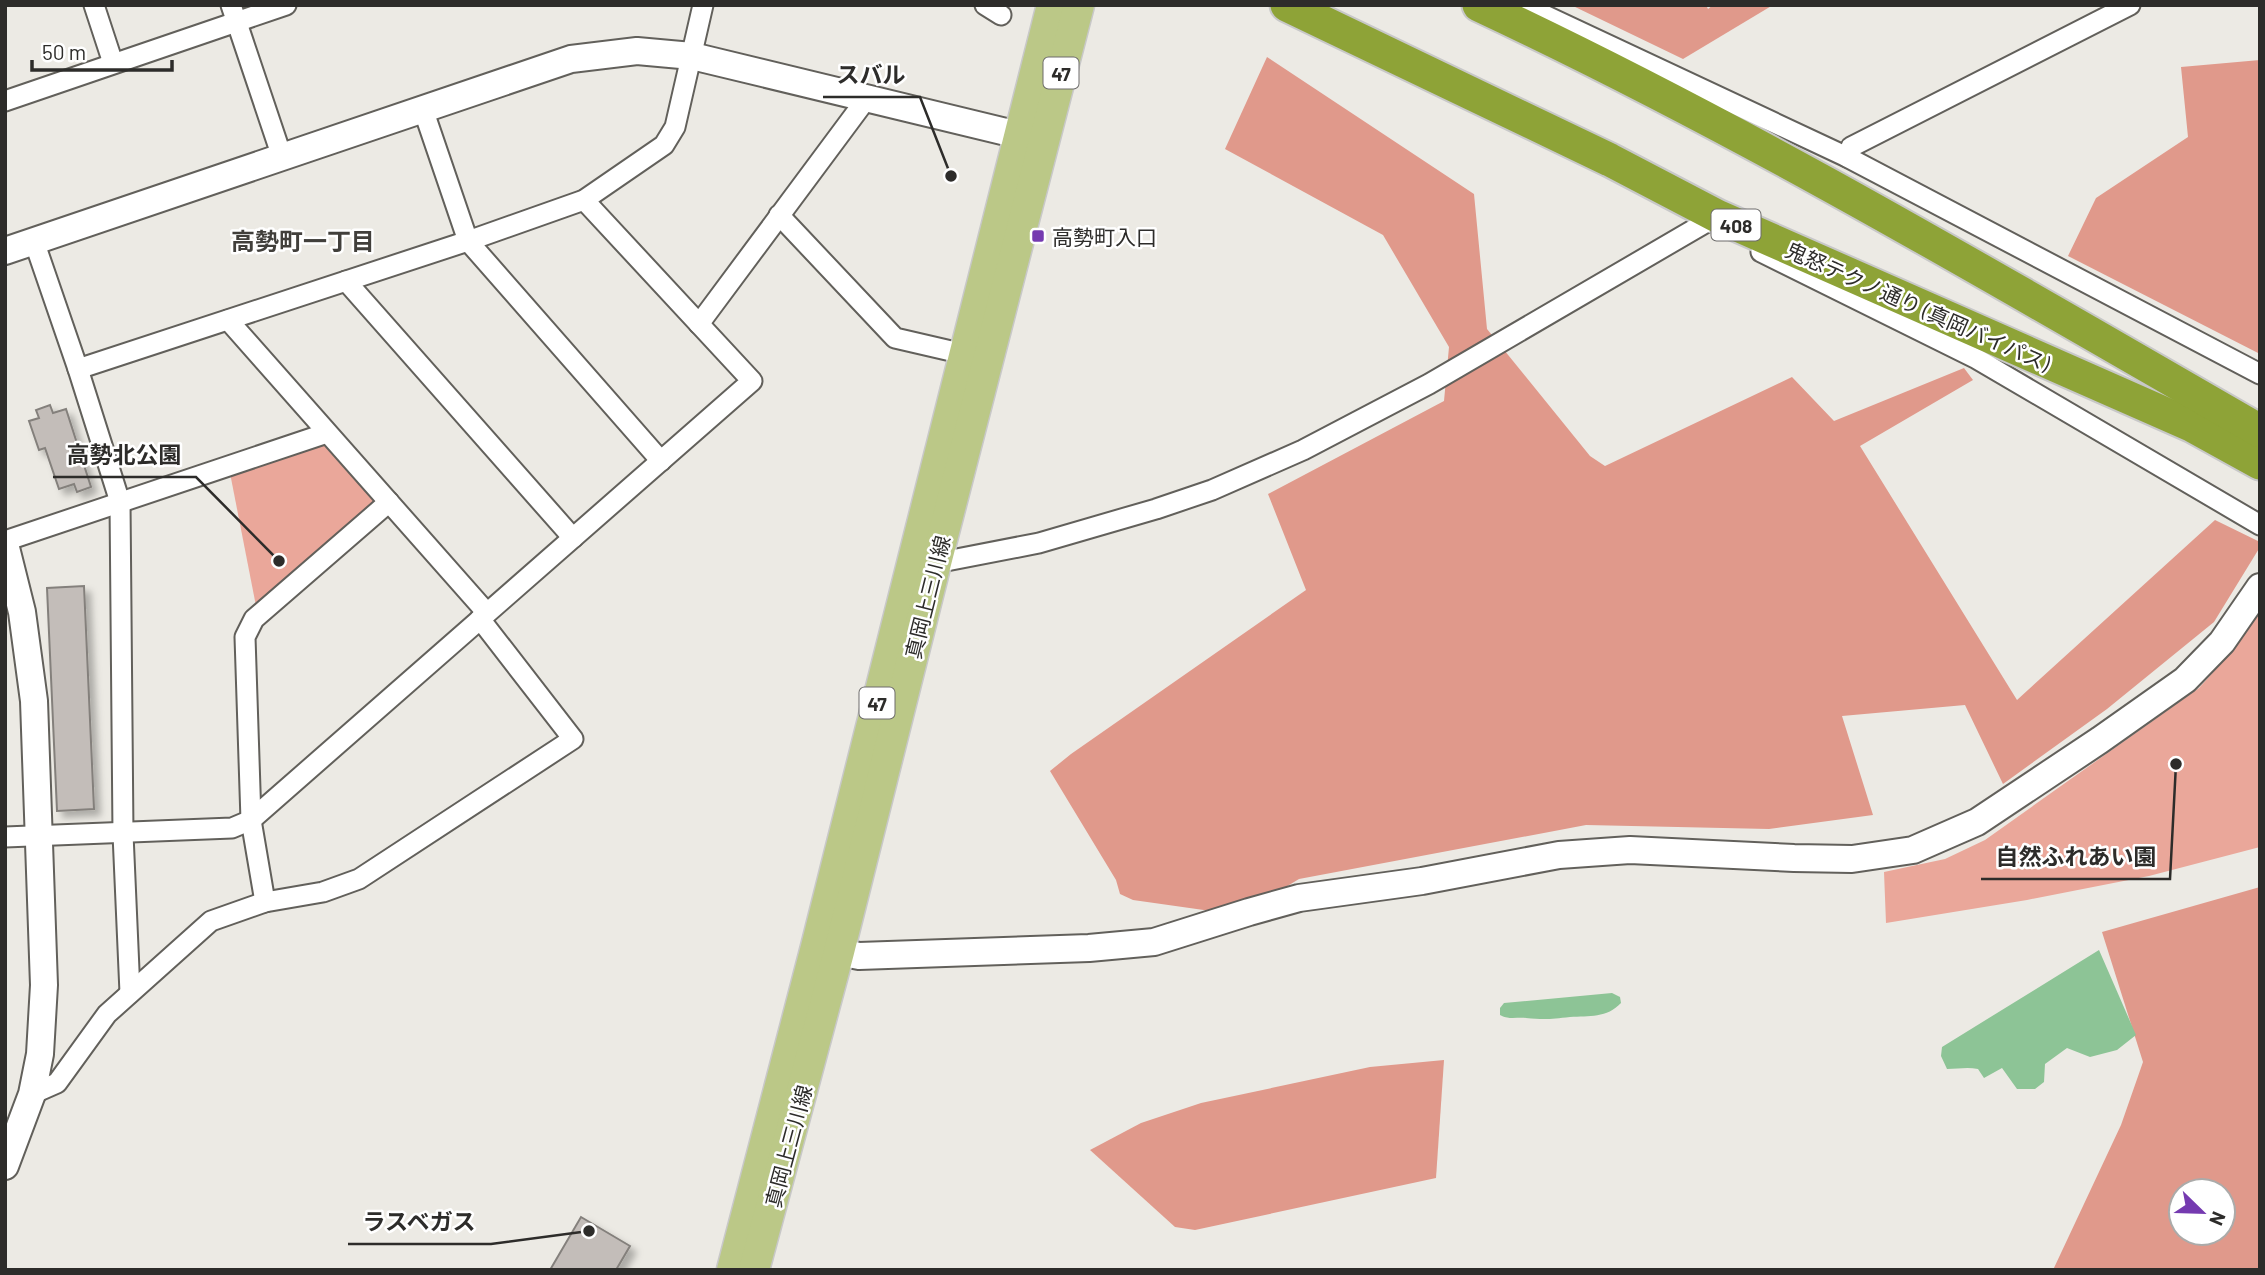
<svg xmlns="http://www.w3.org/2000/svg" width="2265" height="1275" viewBox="0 0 2265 1275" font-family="Barlow,'Noto Sans JP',sans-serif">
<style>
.green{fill:#eaa79a}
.forest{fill:#e0998b;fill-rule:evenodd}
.water{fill:#8dc496}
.building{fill:#c3bdb9;stroke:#84807c;stroke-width:2;filter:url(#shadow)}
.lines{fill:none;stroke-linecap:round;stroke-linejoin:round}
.street-casing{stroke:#62605b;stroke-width:23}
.secondary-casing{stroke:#62605b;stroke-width:30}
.primary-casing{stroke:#c8c8c8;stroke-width:33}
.highway-casing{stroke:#c8c8c8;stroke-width:37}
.street{stroke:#fff;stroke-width:19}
.secondary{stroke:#fff;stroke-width:26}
.primary{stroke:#bbc887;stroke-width:30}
.highway{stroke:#8ea337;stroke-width:33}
.poi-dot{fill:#753ab0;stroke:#fff;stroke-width:2.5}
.labels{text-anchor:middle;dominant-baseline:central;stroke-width:5;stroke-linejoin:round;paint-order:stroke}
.shield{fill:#fff;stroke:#6c6b6a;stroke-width:2}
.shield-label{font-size:19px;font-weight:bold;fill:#2d2c2a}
.poi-label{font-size:21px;fill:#2d2c2a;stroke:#fff;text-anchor:start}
.street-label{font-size:21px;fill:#2d2c2a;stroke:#fff}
.quarter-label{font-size:24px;font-weight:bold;fill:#413f3b;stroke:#fff}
.leader{fill:none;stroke:#2d2c2a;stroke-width:2.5}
.callout-dot{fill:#2d2c2a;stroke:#fff;stroke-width:2.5}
.callout-label{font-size:23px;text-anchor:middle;font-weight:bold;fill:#2d2c2a;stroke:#fff;stroke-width:5;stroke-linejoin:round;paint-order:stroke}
</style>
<defs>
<filter id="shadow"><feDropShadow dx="6" dy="6" stdDeviation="3.5" flood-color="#0004"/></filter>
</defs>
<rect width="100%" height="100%" fill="#eceae4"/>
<g class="green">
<path d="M329 442 375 501 367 516 256 606 230 473Z"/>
<path d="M2260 607V847L2149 876 2027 900 1886 923 1884 872 1945 859 1985 840 2199 688 2233 650Z"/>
</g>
<g class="forest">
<path d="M1571 5H1706L1708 9 1713 5H1773L1683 59Z"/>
<path d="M1267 57 1474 194 1487 329 1590 456 1605 466 1792 377 1834 421 1964 368 1973 380 1860 446 2017 700 2215 520 2260 542V547L2214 622 2107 709 2003 784 1965 705 1842 716 1873 815 1769 829 1586 825 1299 879 1239 915 1133 900 1120 894 1116 880 1050 771 1071 754 1306 590 1268 494 1444 401 1449 347 1383 235 1225 149Z"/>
<path d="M2260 60V354L2068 256 2096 198 2188 137 2181 67Z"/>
<path d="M2260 887V1270H2053L2121 1125 2143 1062 2102 932ZM2181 1191H2223V1233H2181Z"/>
<path d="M1444 1060 1436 1178 1195 1230 1175 1227 1090 1150 1141 1123 1201 1103 1370 1067Z"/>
</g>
<g class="water">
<path d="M2099 950 2136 1035 2117 1050 2090 1057 2067 1048 2045 1064 2044 1082 2035 1089H2017L2002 1068 1984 1078 1978 1069C1967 1067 1958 1069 1947 1069L1941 1056 1942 1047Z"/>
<path d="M1612 993 1620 997 1621 1003C1607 1018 1589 1016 1570 1017 1552 1019 1545 1020 1526 1018 1517 1017 1508 1020 1500 1015V1008L1504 1003Z"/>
</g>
<g class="building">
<path d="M50 405 53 413 66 409 91 487 77 492 74 484 59 489 45 448 39 450 29 421 39 418 36 410Z"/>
<path d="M84 586 94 809 57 811 47 588Z"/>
<path d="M581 1217 630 1246 616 1270H550Z"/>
</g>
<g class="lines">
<defs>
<g id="street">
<path d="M94 5 113 63"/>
<path d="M231 5 282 157"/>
<path d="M985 5 1001 15"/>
<path d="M1523 5 1847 157 2260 374"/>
<path d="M5 101 286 5"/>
<path d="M423 109 468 241 661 461"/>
<path d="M1847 157 1851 147 2130 5"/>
<path d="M779 215 895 338 964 354"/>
<path d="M34 241 78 369 120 502 123 834 130 993"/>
<path d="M1761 252 1977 359 2260 525"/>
<path d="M346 281 573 538"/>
<path d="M228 320 487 613"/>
<path d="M699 324 867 98"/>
<path d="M78 369 468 241 584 200 664 145 675 127 703 5"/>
<path d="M5 541 327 433"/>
<path d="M936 563 1039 543 1156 509 1212 490 1303 450 1429 384 1717 216 1721 219"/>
<path d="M5 837 232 828 251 820 752 381 584 200"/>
<path d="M265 902 251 820 245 637 254 619 389 502"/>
<path d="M32 1094 57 1083 107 1014 211 921 265 902 323 892 359 879 573 739 480 619"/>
</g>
<g id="secondary">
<path d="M5 251 571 59 637 51 692 56 1039 140"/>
<path d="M5 544 22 612 34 701 44 985 40 1054 32 1094 5 1166"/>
<path d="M818 948 859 956 1089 948 1154 942 1249 912 1299 898 1422 881 1559 855 1630 850 1794 858 1852 859 1913 850 1977 822 2100 740 2185 680 2222 642 2260 587"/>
</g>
<g id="primary">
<path d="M732 1270 816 947 1052 5"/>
<path d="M754 1270 839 952 936 563 1079 5"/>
</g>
<g id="highway">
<path d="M1287 5 1610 160 1717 216 2193 426 2260 463"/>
<path d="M1479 5C1748 131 2003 283 2260 431"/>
</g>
</defs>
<use href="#street" class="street-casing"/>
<use href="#secondary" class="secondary-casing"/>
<use href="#primary" class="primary-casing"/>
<use href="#highway" class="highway-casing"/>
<use href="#street" class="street"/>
<use href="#secondary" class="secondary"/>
<use href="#primary" class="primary"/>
<use href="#highway" class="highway"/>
</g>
<rect class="poi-dot" x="1031" y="229" width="14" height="14" rx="3.5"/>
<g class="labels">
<g class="shield">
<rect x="1043.5" y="57.5" width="35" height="31" rx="5"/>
<rect x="1711.5" y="209.5" width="49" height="31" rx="5"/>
<rect x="859.5" y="687.5" width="35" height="31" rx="5"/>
</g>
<g class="shield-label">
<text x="1061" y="73">47</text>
<text x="1736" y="225">408</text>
<text x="877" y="703">47</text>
</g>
<g class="poi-label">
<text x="1052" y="236">高勢町入口</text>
</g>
<g class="street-label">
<text transform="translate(1918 306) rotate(24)">鬼怒テクノ通り (真岡バイパス)</text>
<text transform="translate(927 597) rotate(-76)">真岡上三川線</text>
<text transform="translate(788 1146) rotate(-75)">真岡上三川線</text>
</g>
<g class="quarter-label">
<text x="303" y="240">高勢町一丁目</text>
</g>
</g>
<path class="leader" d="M951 176L920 97H823M279 561L196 477H53M2176 764L2170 879H1981M589 1231L491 1244H348"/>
<g class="callout-dot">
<circle cx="951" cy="176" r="7"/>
<circle cx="279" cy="561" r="7"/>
<circle cx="2176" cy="764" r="7"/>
<circle cx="589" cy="1231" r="7"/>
</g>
<g class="callout-label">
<text x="871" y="83">スバル</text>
<text x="124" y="463">高勢北公園</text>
<text x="2076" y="865">自然ふれあい園</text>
<text x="419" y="1230">ラスベガス</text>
</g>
<rect width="2265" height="1275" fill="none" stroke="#2d2c2a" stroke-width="14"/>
<g transform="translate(2202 1212) rotate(113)"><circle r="33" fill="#ffffff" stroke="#ababaa" stroke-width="2"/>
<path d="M0-5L12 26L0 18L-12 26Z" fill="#753ab0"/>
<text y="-10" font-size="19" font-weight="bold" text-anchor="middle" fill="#2d2c2a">N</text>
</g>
<path d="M32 60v10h140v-10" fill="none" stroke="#2d2c2a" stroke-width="3.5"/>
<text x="42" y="60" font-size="21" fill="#2d2c2a" stroke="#ffffff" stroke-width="5" paint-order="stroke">50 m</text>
</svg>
